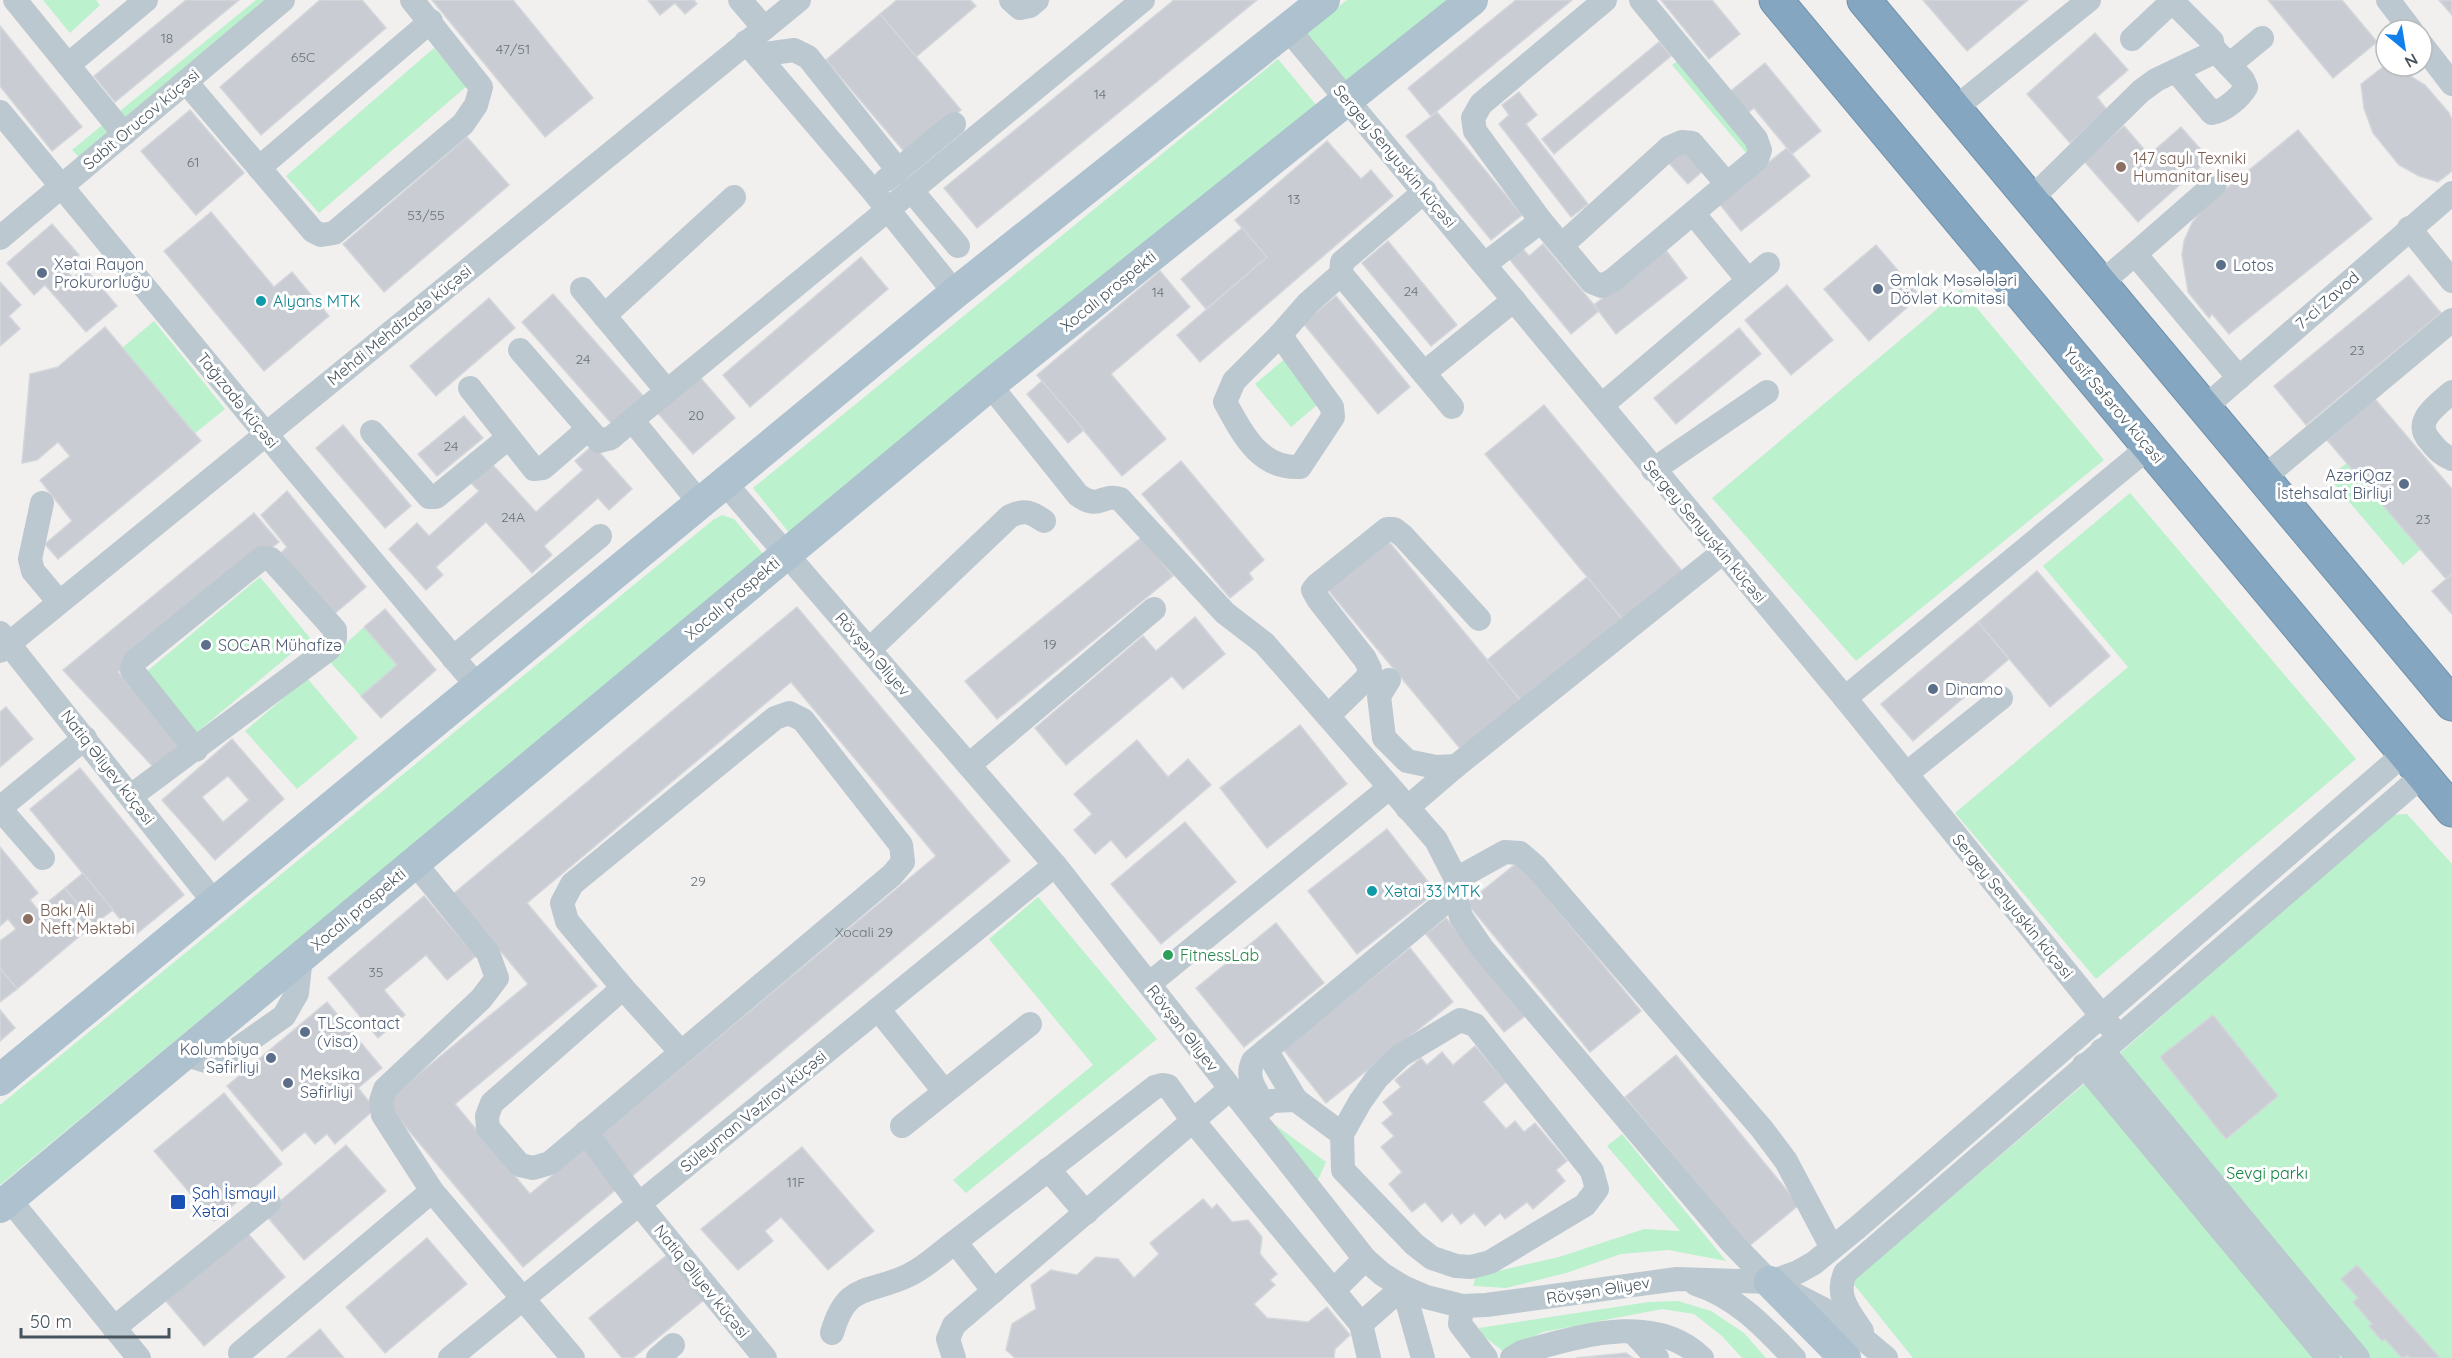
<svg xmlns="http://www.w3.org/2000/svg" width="2452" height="1358" viewBox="0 0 2452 1358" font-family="Quicksand,sans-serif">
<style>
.green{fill:#bbf1cc}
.building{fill:#c9ccd2;stroke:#d3d6db;stroke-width:1.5;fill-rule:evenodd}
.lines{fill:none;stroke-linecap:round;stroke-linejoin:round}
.highway-casing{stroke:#6f91ac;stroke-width:35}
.minor{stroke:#bcc8cf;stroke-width:24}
.major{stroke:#adc1cf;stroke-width:32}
.highway{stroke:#84a6c0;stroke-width:33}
.education-dot{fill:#8d6e63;stroke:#fff;stroke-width:2}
.service-dot{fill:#5c6f8a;stroke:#fff;stroke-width:2}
.culture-dot{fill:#0f9aa8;stroke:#fff;stroke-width:2}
.leisure-dot{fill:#2e9e5b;stroke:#fff;stroke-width:2}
.transit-dot{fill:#1a4fb4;stroke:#fff;stroke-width:2}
.labels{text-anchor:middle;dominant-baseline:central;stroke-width:6;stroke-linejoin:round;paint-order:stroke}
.number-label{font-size:14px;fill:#67727a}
.street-label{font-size:16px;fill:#46545d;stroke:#fff}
.education-label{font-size:16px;fill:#785e54;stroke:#fff;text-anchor:start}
.service-label{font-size:16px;fill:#4e5e75;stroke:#fff;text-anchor:start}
.culture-label{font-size:16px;fill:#0d838f;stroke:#fff;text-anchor:start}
.leisure-label{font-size:16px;fill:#27864d;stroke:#fff;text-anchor:start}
.park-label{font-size:16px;fill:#138342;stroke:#fff}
.transit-label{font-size:16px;fill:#164399;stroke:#fff;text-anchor:start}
</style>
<rect width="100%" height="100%" fill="#f2efef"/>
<g class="green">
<path d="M43 0H96L100 5 70 33Z"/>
<path d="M256 0H277L129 124 120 111Z"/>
<path d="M1347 0H1449L1345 83 1305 34Z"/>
<path d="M434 48 467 86 319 213 286 176Z"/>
<path d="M1682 58 1753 143 1748 155 1672 65Z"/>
<path d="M1278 59 1317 106 791 535 753 488Z"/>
<path d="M106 122 116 134 84 162 72 150Z"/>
<path d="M1961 289 2104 460 1856 661 1712 498Z"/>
<path d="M154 321 225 409 194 434 122 348Z"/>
<path d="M1287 357 1323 400 1291 427 1255 384Z"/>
<path d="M2347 463 2421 549 2403 565 2328 477Z"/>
<path d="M2130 493 2356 759 2096 979 1955 813 2128 667 2043 566Z"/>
<path d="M722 515 734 519 764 555 0 1185V1105L713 520Z"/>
<path d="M260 577 310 638 196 733 146 672Z"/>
<path d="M364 627 397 665 361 696 328 660Z"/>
<path d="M307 678 358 738 297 789 245 731Z"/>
<path d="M2407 814 2452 864V1358H1913L1852 1282 2111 1061 2391 815Z"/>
<path d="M1038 897 1157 1039 966 1193 953 1180 1093 1065 989 939Z"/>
<path d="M1271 1122 1326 1162 1318 1180Z"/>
<path d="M1622 1134 1726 1261 1669 1250 1621 1254 1566 1273 1506 1288 1473 1286 1476 1276 1559 1257 1644 1229 1680 1231 1607 1146Z"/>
<path d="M1678 1301 1711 1311 1744 1333 1766 1358H1742L1722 1336 1694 1314 1662 1309 1543 1332 1503 1351 1482 1335 1479 1328 1649 1302Z"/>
</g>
<g class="building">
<path d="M186 0H239L115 102 94 76Z"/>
<path d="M320 0H362L386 28 261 135 220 87Z"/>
<path d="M432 0H513L593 98 545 137Z"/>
<path d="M648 0H694L697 4 685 14 675 3 660 15Z"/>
<path d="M897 0H970L976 6 916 57 880 14Z"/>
<path d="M1174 0H1257L977 228 944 188Z"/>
<path d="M1516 0H1572L1431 116 1408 88Z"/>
<path d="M1661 0H1712L1740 34 1709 59Z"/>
<path d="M1923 0H2028L1967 51Z"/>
<path d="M2268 0H2342L2377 42 2333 78Z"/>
<path d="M2439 0H2452V15Z"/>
<path d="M880 14 961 110 908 156 826 60Z"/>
<path d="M0 26 82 127 52 151 0 86Z"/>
<path d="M2095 33 2128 70 2097 97 2107 110 2070 143 2027 94Z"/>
<path d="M1659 42 1671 56 1554 154 1542 139Z"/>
<path d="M1765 63 1821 131 1792 154 1754 108 1745 115 1727 94Z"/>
<path d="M2383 67 2404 72 2425 85 2449 113 2452 120V171L2438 182 2419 176 2399 165 2373 133 2364 108 2361 84Z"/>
<path d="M1519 92 1537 115 1526 124 1588 204 1571 217 1499 124 1509 115 1502 105Z"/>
<path d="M190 110 244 173 196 215 141 151Z"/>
<path d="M1437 112 1522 215 1491 240 1406 136Z"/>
<path d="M2124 126 2149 155 2181 127 2209 159 2138 222 2084 161Z"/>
<path d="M2298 130 2372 219 2229 334 2212 314 2209 318 2188 292 2182 255 2184 241 2192 223 2205 206Z"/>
<path d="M467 137 509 185 384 292 343 244Z"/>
<path d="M1327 141 1361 179 1371 170 1393 196 1200 362 1177 335 1267 257 1235 220Z"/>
<path d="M1685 146 1706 168 1688 184 1668 162Z"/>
<path d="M1787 148 1810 176 1741 231 1718 202Z"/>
<path d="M211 212 274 287 292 272 329 316 264 371 164 251Z"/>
<path d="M52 224 79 255 64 268 73 278 85 268 117 306 86 332 45 285 34 295 7 263Z"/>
<path d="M1242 228 1267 257 1206 309 1181 279Z"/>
<path d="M1388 241 1457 325 1431 346 1362 263Z"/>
<path d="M1543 244 1599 311 1571 334 1506 255 1520 245 1529 256Z"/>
<path d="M1876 245 1920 296 1869 341 1824 289Z"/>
<path d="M1665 249 1687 278 1616 334 1594 305Z"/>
<path d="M861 257 888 289 750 407 723 375Z"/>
<path d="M1160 271 1190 307 1111 374 1166 439 1122 476 1037 375Z"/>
<path d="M2409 275 2441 313 2306 425 2274 386Z"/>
<path d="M0 282 21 305 9 316 20 329 0 346Z"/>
<path d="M1787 285 1833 340 1791 375 1745 320Z"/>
<path d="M553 294 644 397 612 424 522 322Z"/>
<path d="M1336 296 1410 387 1378 414 1303 323Z"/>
<path d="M489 298 515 328 436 396 410 366Z"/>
<path d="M105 327 201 441 58 559 45 544 72 521 40 480 70 456 58 442 37 460 22 463 30 374 58 367Z"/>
<path d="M1739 328 1761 354 1676 424 1654 398Z"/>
<path d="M699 376 735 418 693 454 657 412Z"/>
<path d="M1042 381 1084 430 1068 443 1027 394Z"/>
<path d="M2375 399 2452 489V574L2446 579 2327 440Z"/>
<path d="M1544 405 1682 571 1623 620 1485 454Z"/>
<path d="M464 416 483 438 437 476 418 454Z"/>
<path d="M343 425 411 506 385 528 316 448Z"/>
<path d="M593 445 632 489 609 510 598 498 544 546 552 555 532 573 486 522 436 567 443 575 426 590 389 549 417 523 429 536 479 491 471 483 492 464 536 512 583 470 575 461Z"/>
<path d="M1181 461 1264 560 1249 573 1253 579 1230 598 1142 494Z"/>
<path d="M287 491 366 587 333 615 281 553 287 547 261 515Z"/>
<path d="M254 513 279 542 118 672 183 747 156 770 63 670Z"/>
<path d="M1142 537 1173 576 997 719 965 681Z"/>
<path d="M1385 537 1523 703 1463 752 1325 586Z"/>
<path d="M2037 571 2110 656 2050 707 1978 622Z"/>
<path d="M2452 574V614L2432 591Z"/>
<path d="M1587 577 1623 620 1523 703 1487 660Z"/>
<path d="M797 607 1010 861 523 1267 385 1102 528 984 453 894ZM791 682 936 856 530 1194 455 1104 597 986 527 903Z"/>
<path d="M385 609 436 670 381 718 361 696 397 665 364 627Z"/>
<path d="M1195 617 1225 654 1183 689 1172 676 1066 765 1035 728 1143 636 1156 651Z"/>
<path d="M1978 622 2009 659 1913 741 1881 704Z"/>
<path d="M6 707 33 739 0 767V712Z"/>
<path d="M1300 725 1347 784 1267 848 1220 788Z"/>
<path d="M232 739 284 799 215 860 162 800ZM228 776 249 800 223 822 202 797Z"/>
<path d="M1137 740 1168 777 1188 759 1211 785 1126 858 1111 840 1095 854 1074 830 1092 814 1074 794Z"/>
<path d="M80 768 184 895 134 936 30 809Z"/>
<path d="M1185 822 1236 882 1161 944 1111 884Z"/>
<path d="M1387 829 1436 892 1357 954 1308 891Z"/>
<path d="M0 847 38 893 30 900 38 910 65 888 94 924 17 989 0 968V941L16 929 8 919 0 926Z"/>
<path d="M1518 862 1641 1011 1590 1052 1467 903Z"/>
<path d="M83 873 113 910 94 924 65 888Z"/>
<path d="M424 896 476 956 447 980 426 955 384 990 405 1015 378 1038 328 978Z"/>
<path d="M1446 918 1525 1016 1504 1032 1426 934Z"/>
<path d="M1276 923 1324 983 1244 1047 1196 988Z"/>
<path d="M1410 948 1453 1002 1326 1103 1283 1049Z"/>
<path d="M0 968 17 989 0 1002Z"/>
<path d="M327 1002 382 1068 358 1088 375 1109 335 1144 327 1134 315 1144 305 1132 282 1151 227 1086Z"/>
<path d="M0 1010 15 1028 0 1041Z"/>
<path d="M2213 1015 2278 1096 2226 1139 2160 1057Z"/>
<path d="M1475 1046 1506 1082 1483 1102 1506 1129 1515 1121 1524 1132 1535 1123 1567 1161 1556 1170 1565 1181 1533 1209 1527 1202 1505 1219 1500 1213 1485 1226 1474 1213 1461 1224 1452 1213 1442 1222 1425 1202 1412 1212 1389 1184 1402 1172 1381 1147 1394 1136 1382 1123 1393 1114 1383 1102 1401 1087 1395 1080 1421 1058 1427 1065 1442 1052 1453 1065Z"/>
<path d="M1676 1055 1799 1205 1748 1247 1625 1097Z"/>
<path d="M224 1093 282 1164 214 1221 154 1151Z"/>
<path d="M346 1145 386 1191 304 1260 265 1214Z"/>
<path d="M802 1147 874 1231 828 1270 781 1217 765 1231 773 1241 738 1270 701 1229Z"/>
<path d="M1203 1199 1212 1209 1217 1204 1232 1222 1248 1220 1262 1237 1260 1254 1277 1274 1270 1280 1275 1285 1254 1304 1267 1318 1308 1322 1327 1307 1350 1335 1335 1349 1334 1358H1015L1006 1350 1012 1324 1036 1309 1031 1285 1051 1270 1077 1275 1096 1257 1118 1259 1134 1278 1159 1254 1150 1243Z"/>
<path d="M246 1231 285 1277 204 1346 165 1300Z"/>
<path d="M427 1238 467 1284 385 1353 346 1307Z"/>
<path d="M667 1255 704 1300 633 1358H622L589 1318Z"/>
<path d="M2357 1265 2440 1358H2409L2408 1356 2402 1358 2385 1339 2382 1341 2369 1326 2372 1324 2353 1302 2358 1298 2341 1279Z"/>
<path d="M320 1329 344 1358H286Z"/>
<path d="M1626 1353 1633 1358H1576Z"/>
</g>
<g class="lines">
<defs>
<g id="highway">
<path d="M1776 0 2452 810"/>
<path d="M1864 0 2452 704"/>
</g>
</defs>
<use href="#highway" class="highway-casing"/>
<g class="minor">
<path d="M15 0 124 134"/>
<path d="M740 0 764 28"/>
<path d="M1011 0 1020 8 1030 6 1037 0"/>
<path d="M1605 0 1481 104 1473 118 1475 131 1541 221 1592 282 1602 286 1613 280 1757 159 1760 150 1756 139 1641 0"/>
<path d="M2388 0 2411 30"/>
<path d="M1288 29 1845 698 2118 1036"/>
<path d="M746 42 873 191 955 293"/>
<path d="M2422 45 2452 84"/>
<path d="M757 55 794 50 808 57 898 170"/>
<path d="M68 65 146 0"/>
<path d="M2229 65 2262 38"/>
<path d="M2176 71 2212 113C2224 111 2240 98 2246 87L2243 80 2213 48"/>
<path d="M186 82 313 231 321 235 334 233 463 124 476 105 481 87 412 0"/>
<path d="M1954 109 2089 0"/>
<path d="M0 112 289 462 478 687"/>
<path d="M259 168 431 21"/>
<path d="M886 180 954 124"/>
<path d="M911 190 958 246"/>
<path d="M1425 191 1342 262 1341 274 1452 407"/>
<path d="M2030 200 2141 91 2156 80 2208 55 2213 48 2212 41 2176 5 2165 8 2132 39"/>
<path d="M1693 213 1748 280"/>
<path d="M2409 228 2452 281"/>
<path d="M0 238 283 0"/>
<path d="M1562 245 1670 147 1682 142 1692 143 1727 184"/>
<path d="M2135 254 2215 184"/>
<path d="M1485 264 1541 221"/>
<path d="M2100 284 2135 254 2239 378"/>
<path d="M582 289 667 391"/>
<path d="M604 316 734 197"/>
<path d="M1280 335 1332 407 1333 417 1300 467C1259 469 1242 433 1225 402L1234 381Z"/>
<path d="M1280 335 1308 303 1341 274"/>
<path d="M520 350 599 441 611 438 632 420 700 503"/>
<path d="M1424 373 1514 300"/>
<path d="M990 385 1078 495C1100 511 1101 493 1120 499L1225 613 1264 643 1436 840 1456 879 1455 894 1461 917 1482 948 1732 1243 1770 1282 1823 1309 1848 1326 1886 1358"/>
<path d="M470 388 534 469 543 468 588 429"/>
<path d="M2452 392C2437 405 2412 421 2430 441 2437 450 2442 455 2452 459"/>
<path d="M1602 405 1768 264"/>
<path d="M2204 408 2452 193"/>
<path d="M632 420 1143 0"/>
<path d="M372 432 429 497H436L508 438"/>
<path d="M1653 470 1767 392"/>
<path d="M2262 479 2452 320"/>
<path d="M724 482 1055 865 1365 1259 1382 1274 1403 1287 1426 1297 1462 1306 1486 1305 1677 1279 1770 1282 1798 1272 1814 1263 1858 1227 2405 753"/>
<path d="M42 503 30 559 33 571 59 602"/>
<path d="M0 633 214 902"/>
<path d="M869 650 1010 516C1025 509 1031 512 1044 521"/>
<path d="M0 651 799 0"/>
<path d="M453 658 600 536"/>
<path d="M1389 680 1379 696 1384 738 1407 761 1436 767 1456 766"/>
<path d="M1845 698 2149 447"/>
<path d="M789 713 803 720 901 845 903 862 892 875 550 1163 533 1168 520 1165 488 1128 487 1116 492 1103 623 988 567 921 562 903 572 884 775 718Z"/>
<path d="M1328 716 1367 678 1370 669 1365 659 1318 599 1313 590 1317 585 1387 529H1394L1403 536 1479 619"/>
<path d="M969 765 1154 609"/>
<path d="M1906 774 2001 698"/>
<path d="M131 796 329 649 335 638V630L271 559 262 558 135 661 132 670 196 750"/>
<path d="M0 808 85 738"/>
<path d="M1407 808 1456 766 1722 553"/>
<path d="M0 809 43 858"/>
<path d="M414 862 488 953 497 978 481 999 385 1089 381 1101 383 1115 432 1191 573 1358"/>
<path d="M1456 879 1505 852 1520 853 1535 866 1762 1129 1786 1161 1832 1248"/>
<path d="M1149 984 1389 788"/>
<path d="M623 988 680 1051"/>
<path d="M878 1009 944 1091"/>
<path d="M1460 1020 1475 1025 1592 1171 1597 1189 1585 1205 1490 1262 1471 1267 1456 1266 1432 1258 1414 1244 1343 1170 1342 1134 1360 1102 1377 1078 1400 1056Z"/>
<path d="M1266 1050 1296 1100"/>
<path d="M2102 1050 2358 1358"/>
<path d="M183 1054 206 1061 230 1054 284 1016 297 993 301 957"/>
<path d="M2084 1065 2328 1358"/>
<path d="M1265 1106C1256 1091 1245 1078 1253 1061L1455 894"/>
<path d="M1253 1116 1271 1101 1296 1100 1342 1134"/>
<path d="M902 1126 1030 1024"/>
<path d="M586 1132 639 1204 765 1358"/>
<path d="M1048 1169 1086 1213"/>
<path d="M9 1199 139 1358"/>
<path d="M1696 1284C1737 1297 1765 1328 1794 1358"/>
<path d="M1334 1290 1365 1259"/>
<path d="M994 1291 955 1242 1155 1087 1163 1085 1168 1086 1193 1121 1361 1324 1369 1358"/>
<path d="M1462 1306 1460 1324 1486 1358"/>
<path d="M1361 1324 1403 1287 1423 1358"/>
<path d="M114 1328 269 1203"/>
<path d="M1862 1331C1849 1312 1835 1296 1845 1273L2423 775"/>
<path d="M1633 1332 1657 1358"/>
<path d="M832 1333C847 1281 868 1295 909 1275 926 1267 940 1253 955 1242"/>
<path d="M240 1353 432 1191"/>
<path d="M450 1358 1055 865"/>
<path d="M658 1358 673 1345"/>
<path d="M954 1358 948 1339 954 1325 1230 1089"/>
<path d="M1512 1358 1522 1352C1578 1337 1654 1311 1702 1358"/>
</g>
<g class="major">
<path d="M0 1080 955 293 1324 0"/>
<path d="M0 1207 990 385 1472 0"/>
<path d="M1770 1282 1845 1358"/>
</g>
<use href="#highway" class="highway"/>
</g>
<g class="education-dot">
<circle cx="2121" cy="167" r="6"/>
<circle cx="28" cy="919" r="6"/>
</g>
<g class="service-dot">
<circle cx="2221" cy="265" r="6"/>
<circle cx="42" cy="273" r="6"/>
<circle cx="1878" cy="289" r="6"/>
<circle cx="2404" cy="484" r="6"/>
<circle cx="206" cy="645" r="6"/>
<circle cx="1933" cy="689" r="6"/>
<circle cx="305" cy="1032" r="6"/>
<circle cx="271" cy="1058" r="6"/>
<circle cx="288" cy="1083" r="6"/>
</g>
<g class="culture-dot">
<circle cx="261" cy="301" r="6"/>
<circle cx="1372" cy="891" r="6"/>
</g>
<circle class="leisure-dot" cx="1168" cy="955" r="6"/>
<rect class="transit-dot" x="170" y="1194" width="16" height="16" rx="3"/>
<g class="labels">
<g class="number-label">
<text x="167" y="38">18</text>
<text x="513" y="49">47/51</text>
<text x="303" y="57">65C</text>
<text x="1100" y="94">14</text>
<text x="193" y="162">61</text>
<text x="1294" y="199">13</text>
<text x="426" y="215">53/55</text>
<text x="1411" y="291">24</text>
<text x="1158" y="292">14</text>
<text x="2357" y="350">23</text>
<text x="583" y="359">24</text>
<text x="696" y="415">20</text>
<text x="451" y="446">24</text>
<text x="513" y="517">24A</text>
<text x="2423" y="519">23</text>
<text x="1050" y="644">19</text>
<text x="698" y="881">29</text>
<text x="864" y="932">Xocali 29</text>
<text x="376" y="972">35</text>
<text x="796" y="1182">11F</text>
</g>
<g class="street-label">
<text transform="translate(141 119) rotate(-40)">Sabit Orucov küçəsi</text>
<text transform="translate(1395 156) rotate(50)">Sergey Senyuşkin küçəsi</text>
<text transform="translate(1108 291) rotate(-39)">Xocalı prospekti</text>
<text transform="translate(2327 300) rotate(-41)">7-ci Zavod</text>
<text transform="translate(399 325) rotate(-39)">Mehdi Mehdizadə küçəsi</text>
<text transform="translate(238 400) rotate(51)">Tağızadə küçəsi</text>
<text transform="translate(2114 405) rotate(50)">Yusif Səfərov küçəsi</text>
<text transform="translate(1705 531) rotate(50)">Sergey Senyuşkin küçəsi</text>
<text transform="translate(732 598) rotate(-40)">Xocalı prospekti</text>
<text transform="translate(873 654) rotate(49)">Rövşən Əliyev</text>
<text transform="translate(108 767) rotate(52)">Natiq Əliyev küçəsi</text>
<text transform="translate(2013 906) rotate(51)">Sergey Senyuşkin küçəsi</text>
<text transform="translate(358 909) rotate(-40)">Xocalı prospekti</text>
<text transform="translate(1183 1028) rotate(52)">Rövşən Əliyev</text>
<text transform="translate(753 1111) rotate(-39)">Süleyman Vəzirov küçəsi</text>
<text transform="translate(702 1281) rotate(51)">Natiq Əliyev küçəsi</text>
<text transform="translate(1598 1290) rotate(-9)">Rövşən Əliyev</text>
</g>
<g class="education-label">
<text x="2133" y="158">147 saylı Texniki<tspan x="2133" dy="18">Humanitar lisey</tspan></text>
<text x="40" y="910">Bakı Ali<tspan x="40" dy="18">Neft Məktəbi</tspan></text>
</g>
<g class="service-label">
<text x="54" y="264">Xətai Rayon<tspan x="54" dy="18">Prokurorluğu</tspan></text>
<text x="2233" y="265">Lotos</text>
<text x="1890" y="280">Əmlak Məsələləri<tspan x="1890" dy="18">Dövlət Komitəsi</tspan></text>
<text x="2392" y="475" text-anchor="end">AzəriQaz<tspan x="2392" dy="18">İstehsalat Birliyi</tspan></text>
<text x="218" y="645">SOCAR Mühafizə</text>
<text x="1945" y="689">Dinamo</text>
<text x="317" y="1023">TLScontact<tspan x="317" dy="18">(visa)</tspan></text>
<text x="259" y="1049" text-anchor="end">Kolumbiya<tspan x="259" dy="18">Səfirliyi</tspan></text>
<text x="300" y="1074">Meksika<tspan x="300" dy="18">Səfirliyi</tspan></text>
</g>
<g class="culture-label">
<text x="273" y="301">Alyans MTK</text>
<text x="1384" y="891">Xətai 33 MTK</text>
</g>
<g class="leisure-label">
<text x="1180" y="955">FitnessLab</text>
</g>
<g class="park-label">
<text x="2267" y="1173">Sevgi parkı</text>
</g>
<g class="transit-label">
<text x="192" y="1193">Şah İsmayıl<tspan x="192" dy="18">Xətai</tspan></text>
</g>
</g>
<g transform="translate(2404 48) rotate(150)"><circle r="28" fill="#ffffff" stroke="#b5bbbe" stroke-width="1.5"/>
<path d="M0-4.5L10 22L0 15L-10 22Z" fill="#1180ea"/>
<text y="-9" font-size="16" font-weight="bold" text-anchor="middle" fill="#46545d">N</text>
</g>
<path d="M21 1328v9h148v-9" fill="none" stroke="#46545d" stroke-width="3"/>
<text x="30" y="1328" font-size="18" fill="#46545d" stroke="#ffffff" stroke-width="4.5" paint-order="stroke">50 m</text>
</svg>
